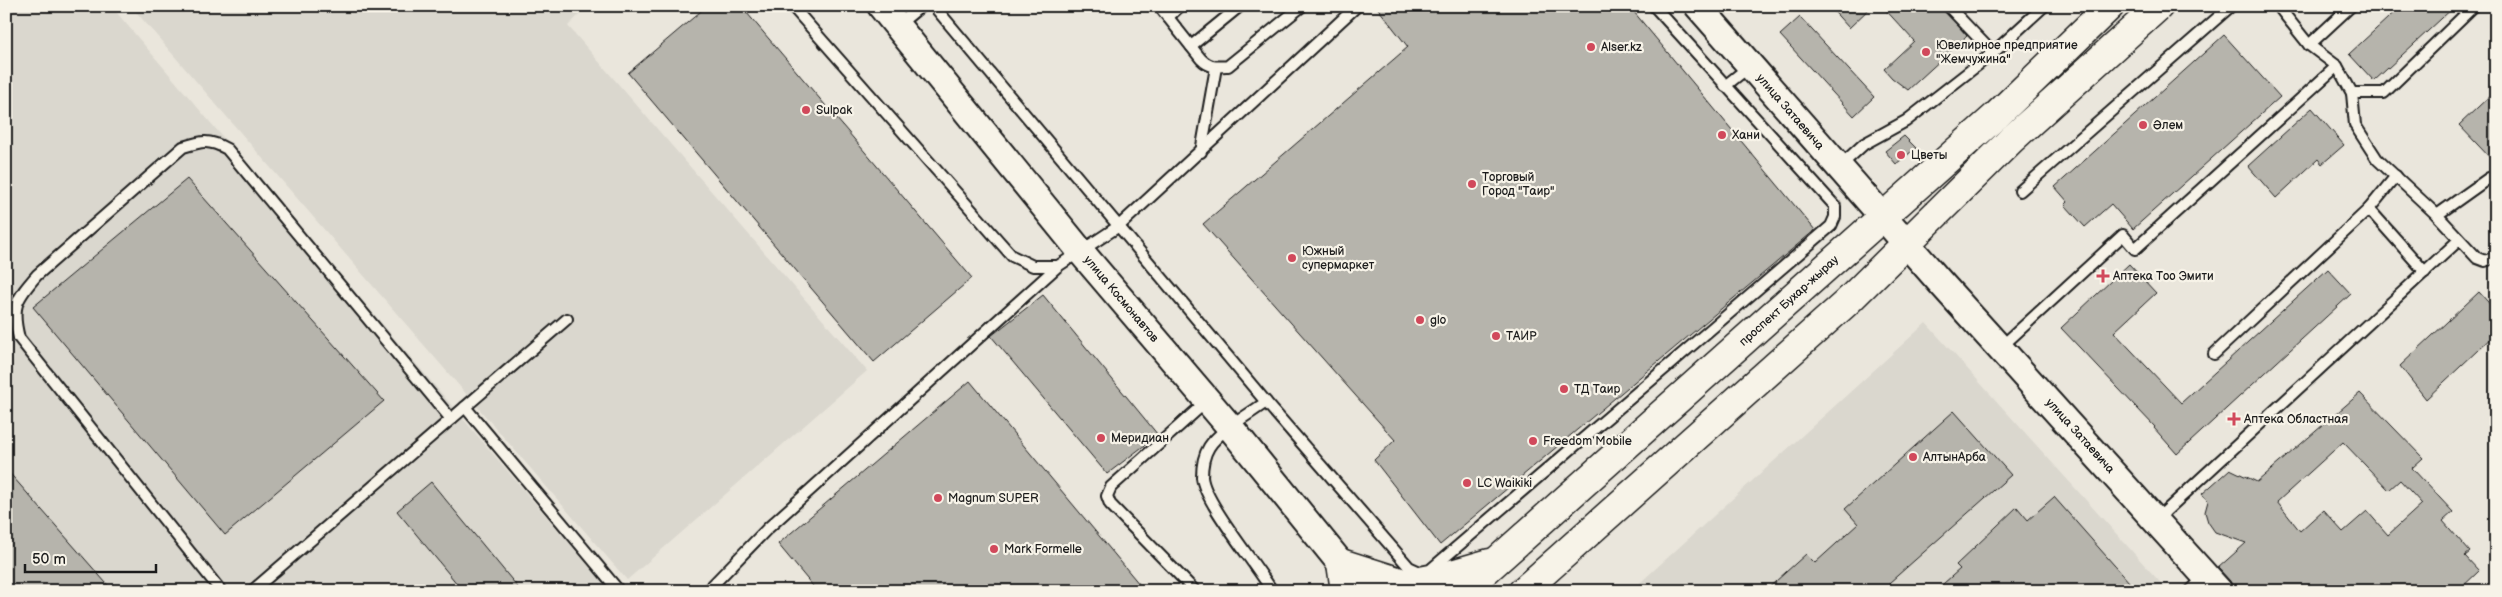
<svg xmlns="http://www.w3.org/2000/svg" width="2502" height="597" viewBox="0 0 2502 597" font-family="'Balsamiq Sans',sans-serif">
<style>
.built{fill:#dad7ce}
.building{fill:#b6b4ac;stroke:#1c1c1c;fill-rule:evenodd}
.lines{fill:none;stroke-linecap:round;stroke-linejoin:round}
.service-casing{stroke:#1c1c1c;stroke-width:14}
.tertiary-casing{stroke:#1c1c1c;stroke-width:30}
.primary-casing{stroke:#1c1c1c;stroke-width:31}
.service{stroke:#f7f3e8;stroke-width:10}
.tertiary{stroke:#f7f3e8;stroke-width:26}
.primary{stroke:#f7f3e8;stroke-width:28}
.poi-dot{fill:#d1495b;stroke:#f7f3e8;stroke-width:2}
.labels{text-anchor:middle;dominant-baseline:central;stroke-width:4.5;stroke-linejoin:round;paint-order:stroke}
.poi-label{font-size:12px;fill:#1c1c1c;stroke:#f7f3e8;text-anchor:start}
.street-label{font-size:12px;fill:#1c1c1c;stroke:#f7f3e8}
</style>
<rect width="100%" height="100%" fill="#eae6dc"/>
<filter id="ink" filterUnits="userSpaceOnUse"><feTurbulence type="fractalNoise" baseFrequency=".02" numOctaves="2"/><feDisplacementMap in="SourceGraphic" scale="10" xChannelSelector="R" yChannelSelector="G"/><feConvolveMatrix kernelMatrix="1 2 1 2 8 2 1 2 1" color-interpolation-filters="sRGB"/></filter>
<g filter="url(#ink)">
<g class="built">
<path d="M6 6H111L610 591H6Z"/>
<path d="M131 6H588L568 26 867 371 627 580Z"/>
<path d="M1926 323 2168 591H1631Z"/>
</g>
<g class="building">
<path d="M707 6H741L972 278 874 362 628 73Z"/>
<path d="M1376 6H1629L1815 230 1440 545 1374 460 1395 440 1203 224 1408 47Z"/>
<path d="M1829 6H1872L1849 28Z"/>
<path d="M1882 6H1941L1967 36 1908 90 1892 78 1884 69 1914 41Z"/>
<path d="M2401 6H2455L2374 81 2349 54Z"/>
<path d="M1800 17 1874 97 1854 116 1780 35Z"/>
<path d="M2224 35 2280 97 2133 229 2111 204 2085 227 2065 205 2068 202 2055 187Z"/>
<path d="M2496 90V164L2459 125Z"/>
<path d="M2312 108 2344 145 2322 164 2318 159 2276 198 2248 166Z"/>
<path d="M1904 136 1916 148 1896 164 1885 151Z"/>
<path d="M187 179 384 401 225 535 33 307Z"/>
<path d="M2129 264 2156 293 2114 332 2181 403 2328 269 2351 294 2177 454 2154 428 2155 427 2061 328Z"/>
<path d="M2479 292 2496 311V333L2426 399 2400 366Z"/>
<path d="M1043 295 1158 435 1107 474 991 336Z"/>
<path d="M970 381 1145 591H817L778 544Z"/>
<path d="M2360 393 2423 458 2412 468 2453 512 2443 521 2470 552 2465 556 2479 571 2458 591H2234L2230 581 2218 568 2246 543 2215 532 2208 522 2205 512 2208 501 2202 494 2230 469 2257 482ZM2343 442 2389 490 2400 480 2422 504 2388 535 2367 511 2343 532 2323 510 2300 531 2277 502Z"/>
<path d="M1954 411 2011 475 1889 583 1896 591H1765L1806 554 1815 563 1858 524 1845 509Z"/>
<path d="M6 469 113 591H6Z"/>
<path d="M431 482 521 591H463L397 511Z"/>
<path d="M2054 497 2137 591H1935L1960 569 1956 565 2017 507 2028 520Z"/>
</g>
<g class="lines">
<defs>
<g id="service">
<path d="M792 6 1012 256 1033 266H1058L1119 226 1357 6"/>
<path d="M934 6 1266 402"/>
<path d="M1159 6 1201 59C1210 68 1216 67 1228 66L1302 6"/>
<path d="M1948 6 1993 53"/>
<path d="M2278 6 2309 45 2337 66 2352 93H2384L2474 6"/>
<path d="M1168 17 1180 6"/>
<path d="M897 26 921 6"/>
<path d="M2309 45 2351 6"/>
<path d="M1191 46 1240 6"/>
<path d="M1725 86 1750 66"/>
<path d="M2352 93 2355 125 2377 159 2437 215 2477 258 2485 261 2496 257"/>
<path d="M1201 152 1216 67"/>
<path d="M1840 166 1864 144 1906 121 1993 53 2044 6"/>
<path d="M2396 176 2369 209 2425 272"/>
<path d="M2020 191 2231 6"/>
<path d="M2437 215 2489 178"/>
<path d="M2001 347 2123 235 2135 249 2337 66"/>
<path d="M2214 354 2369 209"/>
<path d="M465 407 619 591"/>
<path d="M2156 520 2459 240"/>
<path d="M221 591 19 338C11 307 16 299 37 275L183 147C202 141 209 139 227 149L451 419"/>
<path d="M252 591 567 319"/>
<path d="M707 591 767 529 1058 266"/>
<path d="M1195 591 1110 504 1107 496 1111 487 1207 401"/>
<path d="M1272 591C1257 565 1204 502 1202 477 1202 468 1204 455 1209 447 1219 431 1250 414 1266 402L1409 567 1420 572 1430 570 1831 226 1835 217V206L1654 6"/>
<path d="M2190 591 2206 576"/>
</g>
<g id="tertiary">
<path d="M881 6 1081 252 1230 427 1363 591"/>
<path d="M1698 6 1940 282 2219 591"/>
</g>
<g id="primary">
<path d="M1345 591 1341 563 1407 584 1428 581 1490 563"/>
<path d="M1463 591 1997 115 2110 6"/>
<path d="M1523 591 1846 303 2012 139 2159 6"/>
</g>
</defs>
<use href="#service" class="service-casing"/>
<use href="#tertiary" class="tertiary-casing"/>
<use href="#primary" class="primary-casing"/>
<use href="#service" class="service"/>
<use href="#tertiary" class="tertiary"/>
<use href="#primary" class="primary"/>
</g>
</g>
<g class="poi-dot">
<circle cx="1591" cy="47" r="5"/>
<circle cx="1926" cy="52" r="5"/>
<circle cx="806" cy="110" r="5"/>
<circle cx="2143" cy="125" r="5"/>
<circle cx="1722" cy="135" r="5"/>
<circle cx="1901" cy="155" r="5"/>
<circle cx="1472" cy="184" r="5"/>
<circle cx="1292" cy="258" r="5"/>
<path d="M2100.5 268.5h5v5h5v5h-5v5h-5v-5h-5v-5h5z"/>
<circle cx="1420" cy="320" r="5"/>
<circle cx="1496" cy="336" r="5"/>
<circle cx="1564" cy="389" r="5"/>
<path d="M2231.5 411.5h5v5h5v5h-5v5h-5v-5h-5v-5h5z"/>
<circle cx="1101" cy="438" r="5"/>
<circle cx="1533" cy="441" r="5"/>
<circle cx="1913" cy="457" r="5"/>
<circle cx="1467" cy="483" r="5"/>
<circle cx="938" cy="498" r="5"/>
<circle cx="994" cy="549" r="5"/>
</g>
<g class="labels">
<g class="poi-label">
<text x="1936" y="45">Ювелирное предприятие<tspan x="1936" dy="14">"Жемчужина"</tspan></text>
<text x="1601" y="47">Alser.kz</text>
<text x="816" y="110">Sulpak</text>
<text x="2153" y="125">Әлем</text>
<text x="1732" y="135">Хани</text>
<text x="1911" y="155">Цветы</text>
<text x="1482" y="177">Торговый<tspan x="1482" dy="14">Город "Таир"</tspan></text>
<text x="1302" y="251">Южный<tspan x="1302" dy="14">супермаркет</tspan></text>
<text x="2113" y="276">Аптека Тоо Эмити</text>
<text x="1430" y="320">glo</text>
<text x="1506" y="336">ТАИР</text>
<text x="1574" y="389">ТД Таир</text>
<text x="2244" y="419">Аптека Областная</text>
<text x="1111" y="438">Меридиан</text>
<text x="1543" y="441">Freedom Mobile</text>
<text x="1923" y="457">АлтынАрба</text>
<text x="1477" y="483">LC Waikiki</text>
<text x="948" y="498">Magnum SUPER</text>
<text x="1004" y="549">Mark Formelle</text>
</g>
<g class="street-label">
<text transform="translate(1790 112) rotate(49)">улица Затаевича</text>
<text transform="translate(1121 299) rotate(50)">улица Космонавтов</text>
<text transform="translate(1789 301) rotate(-42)">проспект Бухар-жырау</text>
<text transform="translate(2080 436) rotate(48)">улица Затаевича</text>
</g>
</g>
<rect width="2502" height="597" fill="none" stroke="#f7f3e8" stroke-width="25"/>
<rect x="12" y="12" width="2477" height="572" fill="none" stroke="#1c1c1c" stroke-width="2" filter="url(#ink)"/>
<path d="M25 564v8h131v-8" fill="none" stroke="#1c1c1c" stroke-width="2.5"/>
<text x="32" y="564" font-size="15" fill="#1c1c1c" stroke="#f7f3e8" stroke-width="4" paint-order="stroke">50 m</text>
</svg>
